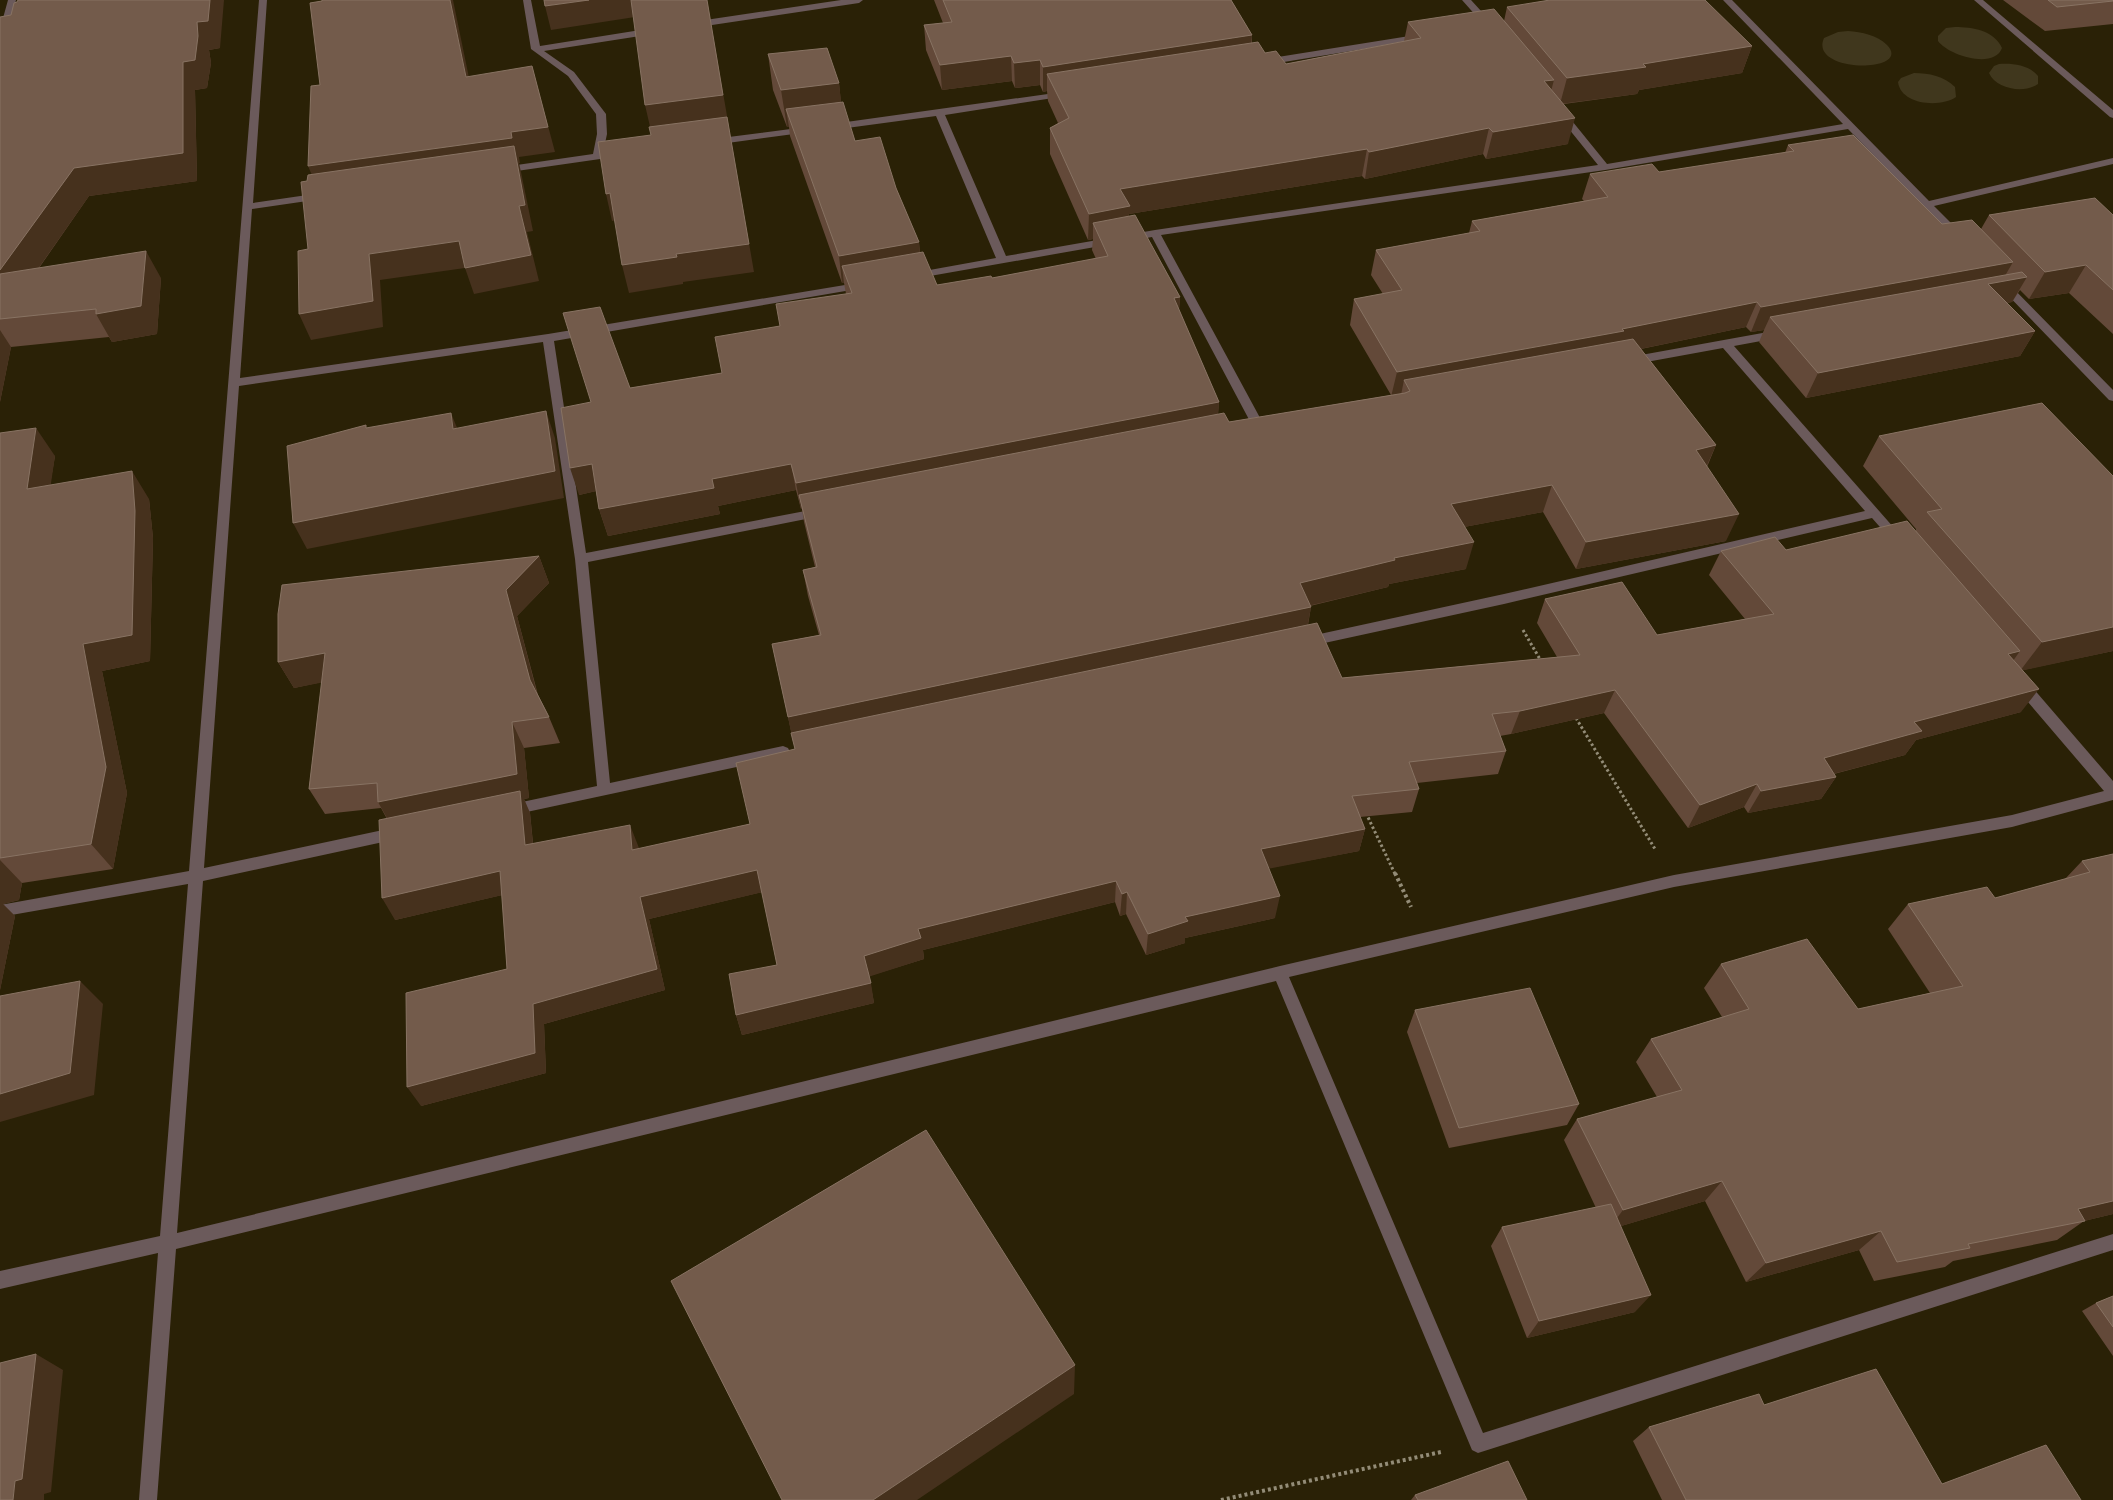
<svg xmlns="http://www.w3.org/2000/svg" width="2113" height="1500" font-family="Arial,sans-serif">
<style>
.green{fill:#40371d}
.lines{fill:none;stroke-linecap:round;stroke-linejoin:round}
.path-far1{stroke:#938c77;stroke-width:3;stroke-dasharray:2.5 2.5;stroke-linecap:butt}
.path{stroke:#938c77;stroke-width:4;stroke-dasharray:3 3;stroke-linecap:butt}
.minor{fill:#6b5a5b;fill-rule:evenodd}
.wall{fill:#634939}
.shaded-wall{fill:#46311d}
.building{fill:#735b4b;stroke:#887363}
</style>
<rect width="100%" height="100%" fill="#2a2106"/>
<path class="green" d="M1955 27C1972 27 1994 30 2002 48 1994 70 1948 55 1938 41V36L1946 28Z
M1848 31C1862 32 1877 35 1887 45 1914 73 1808 74 1824 38L1838 32Z
M1999 64C2013 63 2029 65 2038 76V84C2024 94 1996 89 1989 73L1994 66Z
M1914 73C1929 73 1944 76 1955 87L1956 97C1940 108 1901 105 1898 82L1901 78Z"/>
<g class="lines">
<path class="path-far1" d="M1523 630 1541 661
M1576 718 1655 849
M1366 813 1395 874"/>
<path class="path" d="M1395 873 1411 907
M1221 1500 1441 1452"/>
<path class="minor" d="M8 0H16L5 46 0 49V29Z
M259 0H267L253 203 321 193 326 196 321 199 252 209 240 378 548 334 863 282 868 285 863 288 554 341 586 553 821 508 827 512 821 516 588 562 610 783 783 746 788 748 790 752 788 756 508 816 503 814 501 810 503 806 597 786 575 559 543 342 239 386 204 868 397 827 402 829 404 833 402 837 397 839 203 881 177 1233 1280 966 1674 875 2012 815 2104 791 2016 688 2014 684 2016 680 2021 679 2026 680 2113 781V800L2012 827 1674 887 1289 977 1483 1433 2113 1234V1250L1478 1453 1472 1450 1276 981 176 1249 157 1500H139L158 1253 0 1289V1271L160 1236 188 884 0 917V905L189 871Z
M523 0H531L540 46 653 28 658 31 653 34 544 51 574 72 606 114 607 134 603 153 618 151 623 154 621 156 503 173 498 170 503 167 593 154 597 134 596 114 568 76 531 49Z
M841 0H863L859 3 692 28 687 25 692 22Z
M1462 0H1471L1492 23V27H1486Z
M1723 0H1732L1929 201 2113 158V164L1934 206 1963 235 1964 237 1963 239H1955L1848 129 1605 170 1161 235 1265 427 1259 431 1253 427 1152 237 913 279 909 278 908 276 913 273 996 258 936 116 832 130 827 127 832 124 1069 91V95L1066 96 945 115 1006 256 1155 230 1598 165 1556 113 1561 110 1564 111 1607 164 1843 124Z
M1974 0H1983L2113 110V118L2110 117Z
M1422 34 1425 35V39L1265 65 1260 62 1265 59Z
M806 127 811 130 809 132 713 145 708 142 713 139Z
M2003 281 2007 282 2113 390V401L2109 400 1999 286 1998 284 1999 282Z
M1779 330 1783 331 1785 334 1783 337 1734 346 1902 537 1904 540 1902 543H1894L1872 518 1504 604 1306 647 1301 645 1299 642 1301 639 1306 637 1504 594 1865 511 1723 348 1630 365 1624 361 1630 357Z"/>
</g>
<path class="wall" d="M934 0H1231L1252 35V43L1265 53 1286 64 1404 41 1408 22 1504 21 1507 7 1752 46 1742 73 1639 90 1637 94 1564 104 1568 144 1486 159 1483 154 1365 179 1362 176 1129 214V216L1180 297 1179 310 1219 402 1218 414 1229 422 1391 395 1350 325 1354 299 1383 294 1371 275 1376 250 1469 233 1472 221 1584 201 1582 199 1590 174 1659 172 1785 153 1788 145 1942 224 1981 229 1989 215H2113V334L2069 293 2029 299 2020 290 2012 302 2007 303 2035 331 2020 356 1806 398 1759 342 1764 330 1751 332 1746 327 1641 349 1716 445 1707 467 1726 541 1576 569 1543 512 1464 527 1466 569 1389 584 1388 587 1310 606 1311 607 1308 625 1342 678 1557 657 1537 623 1545 599 1657 635 1745 619 1709 575 1721 551 1786 550 1916 531V529L1863 466 1879 436 2113 651 2023 670 2021 712 1916 740 1905 755 1834 774 1836 777 1821 799 1748 813 1744 807 1688 828 1604 713 1511 734 1500 736 1506 751 1498 774 1417 783 1419 789 1412 812 1360 817 1365 829 1359 851 1269 868 1275 918 1185 938V943L1146 955 1126 914 1120 916 1115 902 923 950 924 959 869 976 874 1003 742 1035 736 1015 777 965 762 892 649 919 665 990 544 1024 546 1073 421 1106 507 969 502 895 395 920 387 819 381 808 325 814 309 789 322 682 294 688 278 662 539 556 549 583 517 616 538 695 549 717 560 743 524 748 529 798 524 799 530 813 533 843 639 848V849L750 824 795 749 772 644 819 635 808 596 803 570 815 567 804 522 802 509H801L796 490 718 506 720 514 608 536 599 509 596 491 579 495 591 402 630 388 722 373 780 326 846 294 844 283H842L790 136 789 127H787L773 90 768 54 839 83 841 103 855 141 896 188 919 242 920 253 937 285 992 278 1096 259 1092 250 1093 239 1088 240 1050 154V128L1058 123 1048 101 1047 91 1043 92 1040 85 1015 88 1012 81 942 90 926 50 924 25 943 23Z
M2003 0H2113V24L2045 31Z
M11 15 220 48 209 50 211 63 207 88 195 90 197 181 89 196 39 268 161 278 157 334 112 342 109 337 11 347 0 402V17Z
M0 433 55 456 50 485 149 499 153 538 150 661 102 671 127 793 113 869 22 883 19 900 3 904 15 916 0 990Z
M2113 854V1214L2084 1221 2057 1240 1953 1261 1945 1267 1874 1281 1859 1250 1746 1282 1705 1201 1621 1226 1635 1312 1527 1338 1491 1246 1502 1227 1596 1208 1564 1140 1577 1119 1657 1097 1636 1062 1651 1039 1722 1017 1704 988 1721 964 1858 1009 1930 993 1888 929 1908 904 1995 898 2065 879 2082 861Z
M1415 1010 1579 1104 1567 1125 1449 1148 1407 1032Z
M2113 1296V1356L2082 1311 2096 1303Z
M1764 1405 1942 1484 2081 1500H1662L1633 1441 1649 1427Z
M1415 1495 1527 1500H1411Z"/>
<path class="shaded-wall" d="M210 0H224L220 48 209 50 211 63 207 88 195 90 197 181 89 196 14 303 0 280V270L74 168 183 62 197 22Z
M450 0H453L474 102 466 77Z
M589 0H707L754 272 683 282V284L629 293 622 265 654 144 645 105 635 17 551 30 545 6Z
M1252 35 1250 59 1047 74V91L1043 92V67Z
M1752 46 1742 73 1639 90 1637 94 1560 104 1567 78 1643 64Z
M1011 56 1012 81 942 90 940 65Z
M1040 60V85L1015 88 1014 63Z
M532 66 555 152 519 157 520 163H519L521 172 533 231 527 232 539 281 474 294 465 268 380 280 383 327 311 340 299 314 369 254 459 241 531 255 319 192 308 166 511 132Z
M1554 80 1547 106 1544 81Z
M839 83 843 120 786 109 789 127H787L781 90Z
M1575 118 1568 144 1486 159 1493 132Z
M1489 128 1483 154 1365 179 1369 152Z
M1367 149 1362 176 1129 214V233L1093 223V239L1088 240 1089 214 1120 189Z
M610 193 617 220 612 221 606 194Z
M919 242 921 270 842 266 844 283H842L839 256Z
M146 251 161 278 157 334 112 342 96 314Z
M2013 262 2002 281 2027 277 2012 302 1974 309 1770 317 1764 330 1751 332 1761 307Z
M2086 265 2069 293 2029 299 2045 272Z
M1180 297 1178 324 1174 298Z
M1757 302 1746 327 1616 354 1410 391 1404 380 1401 395 1391 397 1397 372 1622 329Z
M0 330 11 347 0 402Z
M2035 331 2020 356 1806 398 1818 373Z
M1219 402 1217 429 799 495 802 509H801L796 483Z
M546 411 555 438 564 498 307 549 293 523Z
M451 413 462 440 453 429Z
M36 428 55 456 46 517 27 489Z
M1716 445 1704 472 1696 450Z
M592 464 601 490 579 495 570 468Z
M791 464 796 490 718 506 720 514 608 536 599 509 712 479Z
M132 471 149 499 153 538 150 661 102 671 127 793 113 869 91 844 83 644Z
M1552 485 1543 512 1443 531 1451 504Z
M1739 514 1726 541 1576 569 1586 542Z
M1474 542 1466 569 1389 584 1388 587 1295 609 1300 583 1394 558Z
M539 556 549 583 517 616 540 705 530 680 506 590Z
M1311 607 1306 634 793 742 788 717Z
M2113 627V651L2020 671 2042 642Z
M2020 651 2003 675 2008 654Z
M325 653 340 679 294 688 278 662Z
M2039 689 2021 712 1916 740 1905 755 1810 780 1824 758 1914 722Z
M1615 690 1604 713 1511 734 1520 711Z
M512 722 524 748 529 798 524 799 530 813 535 867 392 827 378 802Z
M1836 777 1821 799 1748 813 1761 791Z
M1757 784 1744 807 1688 828 1700 805Z
M630 825 639 848 640 872 632 850Z
M1365 829 1359 851 1257 871 1261 849Z
M0 860 22 883 19 900 3 904 15 916 0 990Z
M757 870 763 892 649 919 665 990 544 1024 546 1073 421 1106 407 1087 533 1004 640 897Z
M500 871 511 893 395 920 382 898Z
M1116 881 1115 902 923 950 924 959 868 977 864 956 918 929Z
M1127 892 1126 914 1120 916 1122 894Z
M1280 896 1275 918 1185 938V943L1146 955 1148 934 1185 917Z
M80 981 103 1004 94 1095 0 1122V1094Z
M871 983 874 1003 742 1035 736 1015Z
M1722 1181 1705 1201 1608 1230 1623 1210Z
M2113 1201V1214L2084 1221H2085L2078 1209Z
M1881 1231 1859 1250 1746 1282 1766 1263Z
M1651 1295 1635 1312 1527 1338 1539 1321Z
M36 1354 63 1370 51 1492 44 1494V1500H13L15 1481Z
M1075 1365 1074 1394 917 1500H873Z"/>
<path class="building" d="M18 0H210L208 21 197 22 198 36 195 60 183 62V153L74 168 0 270V17L11 15 14 3 17 2Z
M322 0H450L466 77 532 66 548 127 511 132 512 138 308 166 311 86 320 85 310 3 322 1Z
M544 0H589L545 6Z
M631 0H707L723 95 645 105Z
M943 0H1231L1252 35 1043 67 1040 60 1014 63 1011 56 940 65 924 25 952 22Z
M1550 0H1705L1752 46 1643 64 1646 67 1567 78 1507 7Z
M2048 0H2113V1L2057 7Z
M1494 9 1554 80 1544 81 1575 118 1493 132 1489 128 1369 152 1367 149 1120 189 1130 206 1089 214 1050 128 1069 118 1047 74 1258 42 1265 53 1276 51 1286 64 1421 38 1408 22Z
M827 48 839 83 781 90 768 54Z
M843 102 855 141 880 137 896 188 919 242 839 256 786 109Z
M727 117 749 244 676 254 677 257 622 265 610 193 606 194 598 142 651 135 649 127Z
M1853 135 1942 224 1972 220 2013 262 1761 307 1757 302 1622 329 1624 331 1397 372 1354 299 1402 290 1376 250 1480 231 1472 221 1608 197 1590 174 1652 164 1659 172 1794 151 1788 145Z
M514 146 525 205 519 206 531 255 465 268 459 241 369 254 373 301 299 314 298 251 308 249 301 182 307 181 308 175Z
M2095 198 2113 215V290L2086 265 2045 272 1989 215Z
M1135 215 1180 297 1174 298 1219 402 796 483 791 464 712 479 714 488 599 509 592 464 570 468 561 408 591 402 563 313 600 307 630 388 722 373 715 337 780 326 776 304 852 293 842 266 923 252 937 285 991 276 992 278 1108 256 1093 223Z
M146 251 141 306 96 314V309L0 319V274Z
M2022 272 2027 277 1988 284 2035 331 1818 373 1770 317Z
M1633 339 1716 445 1696 450 1739 514 1586 542 1552 485 1451 504 1474 542 1394 558 1395 560 1300 583 1311 607 788 717 772 644 821 635 803 570 817 567 799 495 1224 413 1229 422 1405 393 1410 391 1404 380Z
M2042 403 2113 476V627L2042 642 1927 512 1942 509 1879 436Z
M546 411 555 471 293 523 287 446 366 425V428L451 413 453 429Z
M36 428 27 489 132 471 135 511 132 635 83 644 106 767 91 844 0 858V433Z
M1907 521 2020 651 2008 654 2039 689 1914 722 1922 731 1824 758 1836 777 1761 791 1757 784 1700 805 1615 690 1520 711 1492 714 1506 751 1409 762 1419 789 1352 796 1365 829 1261 849 1280 896 1185 917 1188 921 1148 934 1127 892 1122 894 1116 881 918 929 921 938 864 956 871 983 736 1015 729 974 777 965 757 870 640 897 657 969 533 1004 535 1053 407 1087 406 993 507 969 500 871 382 898 379 820 520 791 525 845 630 825 632 850 750 824 736 763 795 749 791 733 1317 623 1342 678 1580 655 1545 599 1622 582 1657 635 1774 614 1721 551 1775 537 1786 550Z
M539 556 506 590 530 680 549 717 512 722 517 774 378 802 377 783 309 789 325 653 278 662V614L282 585Z
M2113 854V1201L2078 1209 2085 1221 1968 1244 1970 1248 1897 1262 1881 1231 1766 1263 1722 1181 1623 1210 1577 1119 1682 1090 1651 1039 1749 1009 1721 964 1807 939 1858 1009 1963 986 1908 904 1987 887 1995 898 2090 872 2082 861Z
M80 981 70 1073 0 1094V996Z
M1530 988 1579 1104 1459 1128 1415 1010Z
M926 1130 1075 1365 873 1500H782L671 1281Z
M1611 1204 1651 1295 1539 1321 1502 1227Z
M2113 1296V1327L2096 1303Z
M36 1354 22 1479 15 1481 13 1500H0V1363Z
M1876 1369 1942 1484 2046 1445 2081 1500H1686L1649 1427 1759 1394 1764 1405Z
M1508 1461 1527 1500H1418L1415 1495Z"/>
</svg>
